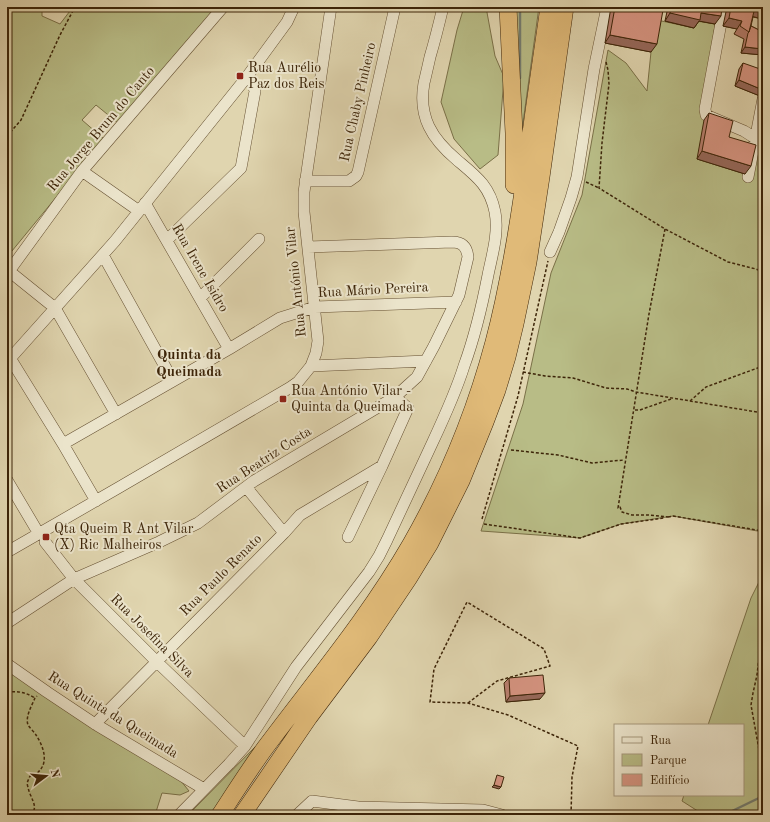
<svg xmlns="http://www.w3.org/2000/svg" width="770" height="822" font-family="'Old Standard TT',serif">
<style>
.green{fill:#b8bc86;stroke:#7a7047}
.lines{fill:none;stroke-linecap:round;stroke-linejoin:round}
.stream{stroke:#737c70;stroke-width:2.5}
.minor-casing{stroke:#655032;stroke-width:12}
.highway-casing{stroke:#3c2408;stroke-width:18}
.path{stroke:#3c2408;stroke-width:1.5;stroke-dasharray:3 2;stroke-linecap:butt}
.minor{stroke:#ebe4cb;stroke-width:11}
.highway{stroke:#e0ba78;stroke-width:17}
.wall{fill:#b87f6f;stroke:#3c2408}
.shaded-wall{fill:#96685a;stroke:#3c2408}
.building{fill:#d69481;stroke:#3c2408}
.poi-dot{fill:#8f2418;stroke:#ebe4cb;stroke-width:1.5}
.labels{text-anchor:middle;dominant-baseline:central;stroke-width:4;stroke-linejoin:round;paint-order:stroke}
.poi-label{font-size:14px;fill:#3c2408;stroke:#ebe4cb;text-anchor:start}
.street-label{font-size:14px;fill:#3c2408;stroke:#ebe4cb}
.neighbourhood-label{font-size:15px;font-weight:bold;fill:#3c2408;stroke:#ebe4cb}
</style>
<rect width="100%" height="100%" fill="#e0d5af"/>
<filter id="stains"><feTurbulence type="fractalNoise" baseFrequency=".005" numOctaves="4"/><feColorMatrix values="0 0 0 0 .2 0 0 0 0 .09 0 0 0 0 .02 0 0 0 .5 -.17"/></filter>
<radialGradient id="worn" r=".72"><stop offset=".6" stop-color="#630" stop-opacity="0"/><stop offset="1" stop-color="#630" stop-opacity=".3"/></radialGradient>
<path class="green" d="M7 7H42V16L60 24 73 7H218L118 123 96 105 82 120 104 139 7 257Z
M464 7H486L495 56 504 77 498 155 480 169 454 139 441 102 457 30Z
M512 7H539L520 144Z
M657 20 694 28 696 21 715 24 704 120 745 173 763 95V532L673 516 621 524 580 538 481 531 523 404 551 273 582 195 608 50 626 63 647 91 651 52Z
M763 574V815H704L682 801 684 795H743V725H708L751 598Z
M7 669 181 781 189 791 180 795 162 793 155 815H7Z
M256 746 228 815H188Z"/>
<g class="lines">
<path class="stream" d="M520 78V7
M687 813 712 815
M724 815 763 796"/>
<defs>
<path id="minor" d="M724 7 705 109 706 115 744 131 755 138
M82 171 139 211
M748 177 763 99
M305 181H349L356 176 358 172 395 7
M145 203 229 349
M167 240 241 168 255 91 252 81 246 78
M550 252 559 232 571 198 577 177 594 69 607 7
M103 255 173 381
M9 271 55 308 116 414
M7 274 82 171 223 7
M200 298 259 239
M10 358 63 444 96 501
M7 362 115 241 246 78 287 22 294 7
M311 366 426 361
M63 444 229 349 280 318 315 307 456 302
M7 480 39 534
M246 487 284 533
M348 537 382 466 408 408 395 397
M45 542 74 579 157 662 245 746
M7 552 118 488 291 387 298 382 311 366 316 353 318 341 317 332 304 212V192L331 7
M7 623 74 579 159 542 198 523 254 481 395 397 417 377 434 346 459 295 468 257C467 247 462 242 452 242L308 247
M7 664 47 692 95 724 204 789
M95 724 284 533 300 515 382 466
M358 807 483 810 502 815
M179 815 229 764 245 746 296 667 369 572 379 556 387 540C401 510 415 480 429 450 442 422 455 395 464 366 475 336 482 306 488 275 492 255 499 233 495 212 490 186 476 176 457 160 432 139 418 117 424 83 426 75 428 66 430 57 435 40 439 24 443 7
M297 815 312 801 358 807 360 814"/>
<path id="highway" d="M508 7 514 133V185
M220 815C235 792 249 770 265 748 315 681 369 617 411 544 447 481 475 413 494 342 509 286 518 228 526 171 533 116 541 62 549 7
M242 815 309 717 369 637 408 579 430 543 461 481 485 422 497 390 507 357 515 324 528 262 541 177 565 7"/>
</defs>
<use href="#minor" class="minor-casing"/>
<use href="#highway" class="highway-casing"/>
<path class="path" d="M606 62 608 70 609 84 602 143 599 188 665 229 728 262 756 269 763 272
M7 136 21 120 60 35 75 7
M586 182 599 188
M665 229 649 314 618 508 620 507 622 512 632 515H648L668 517
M523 372 545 376 573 378 606 388 627 389 636 392 763 413
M690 401 706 387 763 366
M635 410H640L671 399
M511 450 558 455 592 463 624 460
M668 517 673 516 763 531
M482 519 518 396 548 261
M484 524 580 538 621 524 664 518
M763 623 757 675 753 693 751 705 763 772
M7 692C18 691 25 692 35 698
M468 703 497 681 550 666 544 649 467 602 434 669 430 702 468 703 508 715 578 746 572 777 571 815
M31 815C37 808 34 804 31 796 29 792 28 788 27 783L30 776C34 776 38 773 40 770 49 760 42 744 36 735 34 732 30 728 28 725 25 717 32 705 35 698L37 696"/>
<use href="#minor" class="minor"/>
<use href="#highway" class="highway"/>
</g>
<path class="wall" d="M611 7H651V52L605 43Z
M668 7H722L715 24 699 21 694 28 665 21Z
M727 7H763V29H760L762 19 753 17 751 26 763 32V55L741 53 744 39 734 34 737 29 723 26Z
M743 63 760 96 735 86 739 69Z
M709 113 729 137 745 174 697 159 704 120Z
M509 678 540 699 506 702 504 683Z"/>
<path class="shaded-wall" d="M755 10 763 12V17L762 19 751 16Z
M670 13H701L721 16 715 24 699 21 694 28 665 21Z
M729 18 742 21 737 29 723 26Z
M763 25V29H760Z
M610 35 657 44 651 52 605 43Z
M745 47 763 49V55L741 53Z
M739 80 763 90V92L760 96 735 86Z
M702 151 751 166 745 174 697 159Z
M545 693 540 699 506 702 510 696Z
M494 785 501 787 499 789 492 787Z"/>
<path class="building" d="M615 7H651L663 10 657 44 610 35Z
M672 7H722L721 16 701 13 700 20 670 13Z
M731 7H755L749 32 740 26 742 21 729 18Z
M756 7H763V12L755 10Z
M751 26 763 32V49L745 47 748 33 749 32Z
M743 63 763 70V90L739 80Z
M709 113 733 121 729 137 756 145 751 166 702 151Z
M543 675 545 693 510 696 509 678Z
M497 775 504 777 501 787 494 785Z"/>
<g class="poi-dot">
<rect x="236" y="72" width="8" height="8" rx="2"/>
<rect x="279" y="395" width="8" height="8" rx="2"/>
<rect x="42" y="533" width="8" height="8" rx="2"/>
</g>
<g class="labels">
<g class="poi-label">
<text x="248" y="68">Rua Aurélio<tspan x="248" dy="16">Paz dos Reis</tspan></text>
<text x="291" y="391">Rua António Vilar -<tspan x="291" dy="16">Quinta da Queimada</tspan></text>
<text x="54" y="529">Qta Queim R Ant Vilar<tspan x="54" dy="16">(X) Ric Malheiros</tspan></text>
</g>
<g class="street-label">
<text transform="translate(358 102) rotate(-77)">Rua Chaby Pinheiro</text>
<text transform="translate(101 129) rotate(-50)">Rua Jorge Brum do Canto</text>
<text transform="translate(200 268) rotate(60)">Rua Irene Isidro</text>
<text transform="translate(296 282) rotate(-96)">Rua António Vilar</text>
<text transform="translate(373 290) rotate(-3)">Rua Mário Pereira</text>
<text transform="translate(264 460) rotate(-33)">Rua Beatriz Costa</text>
<text transform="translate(221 575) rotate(-45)">Rua Paulo Renato</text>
<text transform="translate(152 636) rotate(45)">Rua Josefina Silva</text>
<text transform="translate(113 715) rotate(32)">Rua Quinta da Queimada</text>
</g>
<g class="neighbourhood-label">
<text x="189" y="355">Quinta da<tspan x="189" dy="17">Queimada</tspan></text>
</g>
</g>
<rect width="770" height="822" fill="none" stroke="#e0d5af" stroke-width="24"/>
<rect x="8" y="8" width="754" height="806" fill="none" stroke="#3c2408" stroke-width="2"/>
<rect x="12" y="12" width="746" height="798" fill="none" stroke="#3c2408"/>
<rect x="614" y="724" width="130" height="72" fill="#ebe4cb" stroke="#a5977d"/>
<rect x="622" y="737" width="20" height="6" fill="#ebe4cb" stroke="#a5977d"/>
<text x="650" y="744" font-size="12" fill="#3c2408">Rua</text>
<rect x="622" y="754" width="20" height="12" fill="#b8bc86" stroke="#a5977d"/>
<text x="650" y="764" font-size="12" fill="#3c2408">Parque</text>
<rect x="622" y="774" width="20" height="12" fill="#d69481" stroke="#a5977d"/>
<text x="650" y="784" font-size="12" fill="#3c2408">Edifício</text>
<g transform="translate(46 776) rotate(74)" stroke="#ebe4cb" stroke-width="3" paint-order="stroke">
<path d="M0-3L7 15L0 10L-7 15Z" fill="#3c2408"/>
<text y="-6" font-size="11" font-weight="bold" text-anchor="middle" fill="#3c2408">N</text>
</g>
<rect width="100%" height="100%" filter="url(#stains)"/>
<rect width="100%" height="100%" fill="url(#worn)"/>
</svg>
